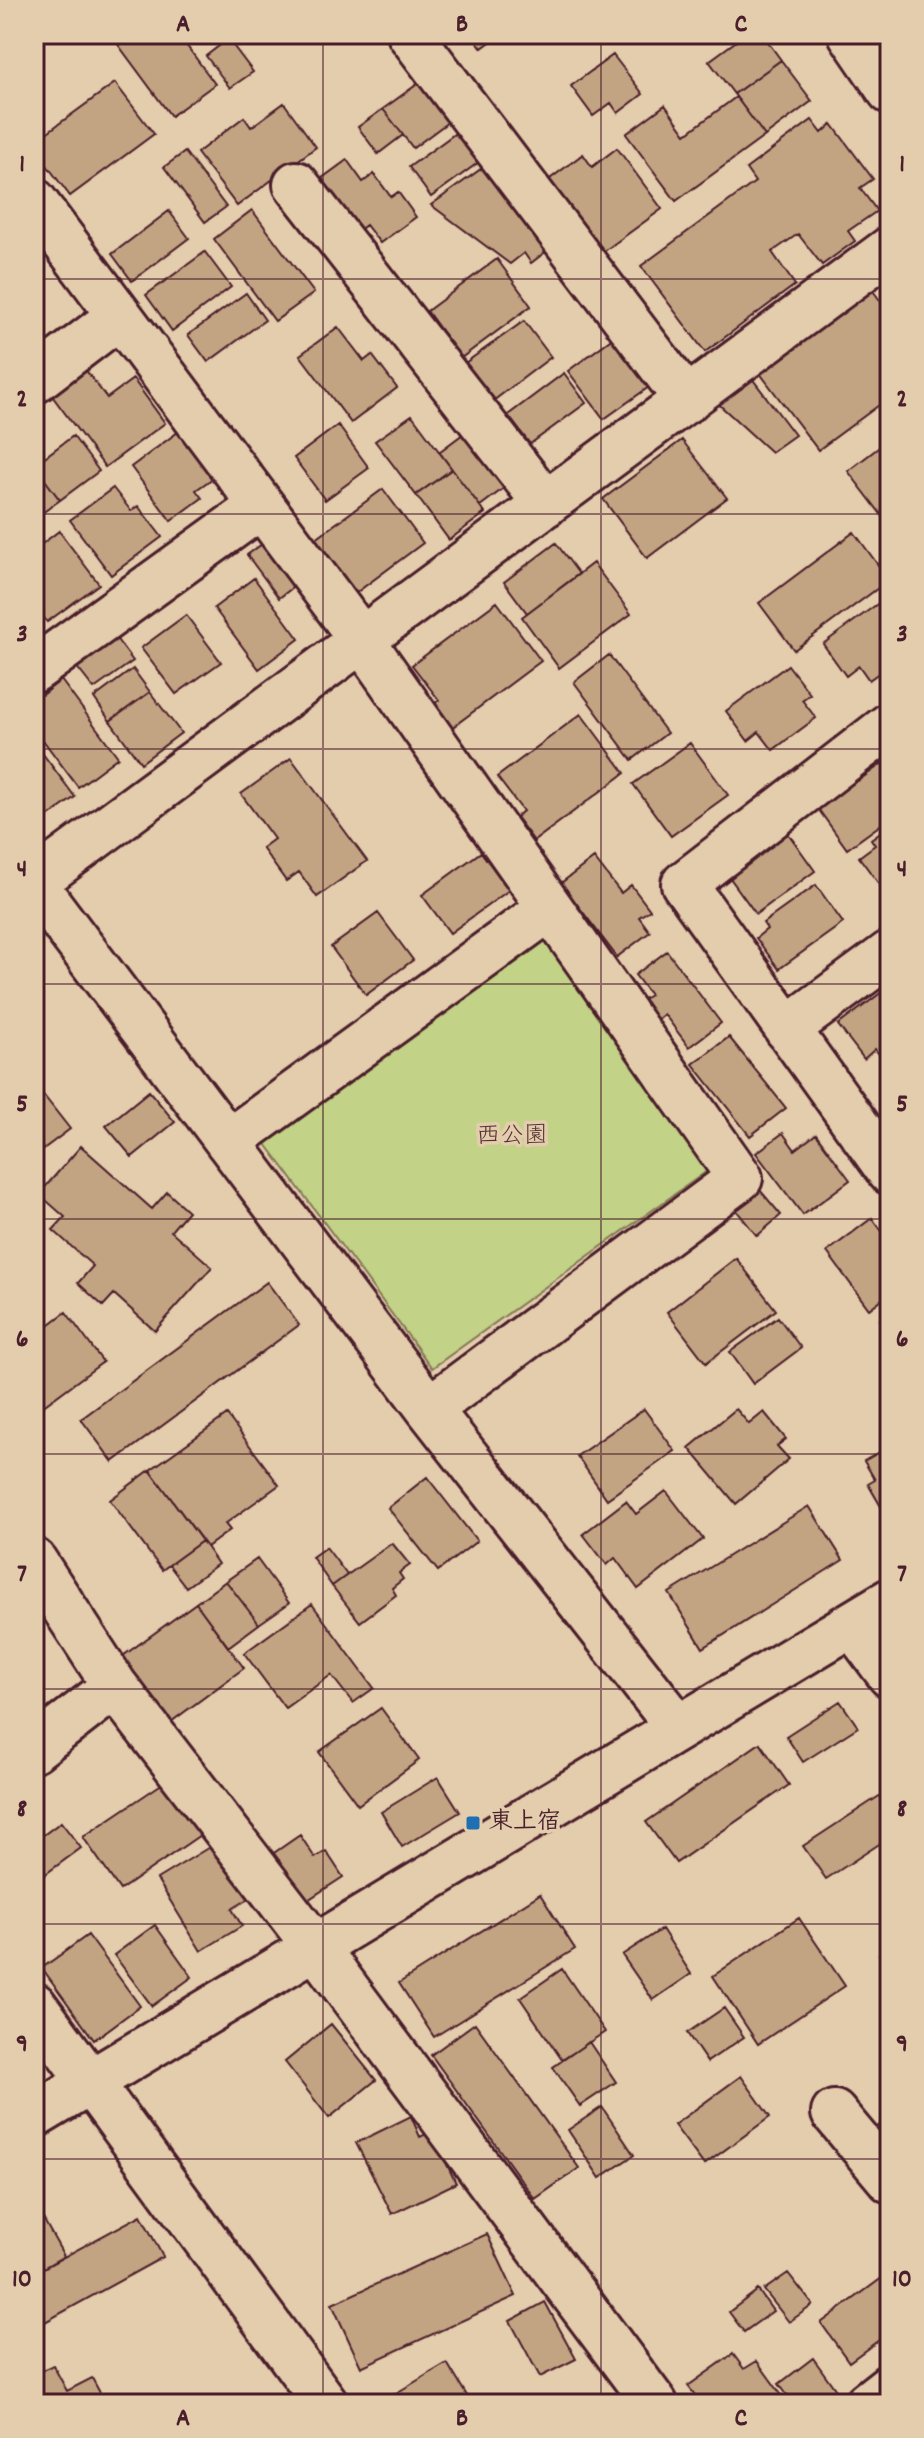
<svg xmlns="http://www.w3.org/2000/svg" width="924" height="2438" font-family="Dekko,'Klee One',sans-serif">
<style>
.green{fill:#c2d286;stroke:#867858;stroke-width:2}
.building{fill:#c3a482;stroke:#4a1f2b;stroke-width:2}
.lines{fill:none;stroke-linecap:round;stroke-linejoin:round}
.minor-casing{stroke:#4a1f2b;stroke-width:50}
.major-casing{stroke:#4a1f2b;stroke-width:50}
.minor{stroke:#e4cdad;stroke-width:44}
.major{stroke:#e4cdad;stroke-width:44}
.grid{fill:none;stroke:#4a1f2b;stroke-width:2;stroke-opacity:0.55}
.poi-dot{fill:#1f6fb2;stroke:#e4cdad;stroke-width:3}
.labels{text-anchor:middle;dominant-baseline:central;stroke-width:7;stroke-linejoin:round;paint-order:stroke}
.park-label{font-size:24px;fill:#563134;stroke:#e4cdad}
.poi-label{font-size:24px;font-weight:bold;fill:#4a1f2b;stroke:#e4cdad;text-anchor:start}
.neatline{fill:none;stroke:#4a1f2b;stroke-width:3}
.grid-label{font-size:26px;text-anchor:middle;font-weight:bold;fill:#4a1f2b}
</style>
<rect width="100%" height="100%" fill="#e4cdad"/>
<filter id="ink" filterUnits="userSpaceOnUse"><feTurbulence type="fractalNoise" baseFrequency=".0125" numOctaves="2"/><feDisplacementMap in="SourceGraphic" scale="16" xChannelSelector="R" yChannelSelector="G"/><feConvolveMatrix kernelMatrix="1 2 1 2 8 2 1 2 1" color-interpolation-filters="sRGB"/></filter>
<g filter="url(#ink)">
<path class="green" d="M547 937 714 1166 432 1368 266 1144Z"/>
<path class="building" d="M122 34H178L215 84 171 116 114 39Z
M472 34H501L482 48Z
M746 34H762L781 60 734 94 709 61Z
M228 39 253 72 230 88 206 56Z
M613 55 643 94 618 113 611 103 593 116 571 86Z
M781 60 812 101 765 136 734 94Z
M115 83 154 134 70 196 34 148V142Z
M419 83 448 122 413 148 383 109Z
M736 97 765 136 676 201 626 134 665 105 686 134Z
M284 103 316 147 237 206 197 153 244 117 251 127Z
M383 109 403 135 378 154 358 127Z
M812 120 822 133 832 124 873 179 860 188 877 211 848 231 855 241 822 265 798 234 772 252 795 285 705 352 641 266 755 182 746 169Z
M457 132 479 162 431 197 409 167Z
M617 148 662 209 596 257 542 185 583 154 592 167Z
M185 152 226 207 205 222 164 167Z
M347 160 363 182 374 174 391 197 398 192 416 217 380 243 366 225 352 236 314 184Z
M485 166 548 250 531 263 524 253 510 264 431 205Z
M252 210 314 293 275 321 214 239Z
M169 211 189 238 132 281 112 254Z
M205 252 231 287 172 331 146 295Z
M497 259 531 306 461 358 427 311Z
M871 288 890 314V397L818 450 759 372Z
M246 293 265 320 208 362 188 335Z
M524 321 551 357 493 401 465 363Z
M338 327 364 361 372 355 397 388 351 423 300 355Z
M617 335 653 384 604 419 568 371Z
M78 360 107 398 133 379 165 423 105 467 44 385Z
M564 373 586 403 530 444 508 415Z
M748 373 795 435 771 452 713 399Z
M412 415 452 469 416 495 375 441Z
M338 425 369 468 325 500 294 458Z
M467 431 508 485 480 506 439 452Z
M178 432 213 478 196 490 202 498 171 521 131 467Z
M73 436 99 471 60 500 34 465Z
M890 439V526L848 471Z
M682 440 727 498 647 558 603 499Z
M34 465 60 500 34 519Z
M452 469 485 513 449 540 416 495Z
M113 488 131 511 138 506 162 537 111 575 70 520Z
M383 489 423 543 349 598 308 544Z
M59 531 99 584 47 622 34 603V550Z
M854 532 889 580 794 650 759 603Z
M273 536 305 578 279 598 247 555Z
M556 543 579 574 527 613 504 582Z
M593 563 631 614 559 668 522 617Z
M254 578 299 639 259 669 214 608Z
M884 599 890 606V665L869 680 859 666 846 676 823 644Z
M497 602 541 661 450 729 432 705 439 700 412 665Z
M186 615 221 662 176 694 141 648Z
M115 637 133 661 94 689 76 666Z
M609 655 667 733 632 760 574 682Z
M788 665 810 694 802 700 816 718 773 750 759 732 748 741 726 711Z
M133 669 150 692 110 721 94 698Z
M61 680 118 757 78 787 34 728V701Z
M150 692 181 733 141 763 110 721Z
M581 714 625 773 534 841 516 817 523 811 497 777Z
M34 742 75 797 34 827Z
M690 743 728 795 671 836 633 784Z
M291 758 367 861 317 897 299 872 286 881 262 848 274 839 241 794Z
M890 758V818L847 849 811 799 850 771 858 781Z
M890 825V899L859 857 875 845 871 839Z
M785 829 815 871 756 914 725 871Z
M481 852 509 890 450 933 422 895Z
M594 858 621 893 631 885 650 910 639 917 650 932 617 957 561 883Z
M816 885 843 923 779 969 756 938 767 929 763 923Z
M378 913 413 960 366 995 331 947Z
M667 951 721 1023 689 1047 664 1014 657 1020 642 1000 650 995 635 975Z
M890 986V1063L887 1065 875 1049 864 1059 838 1025Z
M729 1037 786 1108 750 1136 693 1064Z
M34 1083 70 1129 34 1156Z
M149 1091 175 1122 132 1157 106 1126Z
M783 1133 795 1150 816 1134 850 1180 803 1215 756 1153Z
M81 1146 152 1209 167 1192 188 1211 171 1231 212 1267 155 1331 114 1294 103 1306 78 1283 93 1266 53 1230 65 1217 39 1194Z
M749 1177 781 1215 757 1236 725 1196Z
M872 1218 890 1242V1293L869 1309 827 1252Z
M736 1258 776 1310 706 1363 667 1312Z
M267 1282 299 1325 113 1462 81 1419Z
M66 1312 103 1362 34 1413V1336Z
M890 1313V1333L880 1320Z
M778 1317 801 1348 753 1384 730 1352Z
M644 1409 675 1451 607 1499 577 1456Z
M736 1409 749 1424 764 1412 786 1439 777 1446 789 1459 736 1504 689 1448Z
M227 1415 279 1485 225 1524 230 1530 207 1547 150 1470Z
M890 1446V1522L868 1484 875 1480 864 1461Z
M150 1470 202 1541 162 1570 110 1500Z
M427 1477 477 1541 438 1571 388 1508Z
M666 1491 703 1539 638 1589 615 1558 607 1565 583 1534 626 1501 636 1514Z
M809 1506 843 1560 703 1648 669 1593Z
M202 1541 218 1564 186 1587 169 1565Z
M392 1543 410 1565 399 1573 403 1579 392 1588 396 1595 360 1622 332 1586Z
M326 1547 347 1575 332 1586 312 1557Z
M257 1559 289 1603 259 1624 226 1581Z
M226 1581 259 1624 228 1647 196 1603Z
M196 1603 244 1668 164 1727 116 1661Z
M312 1604 374 1688 353 1703 331 1675 285 1708 244 1653Z
M840 1701 858 1727 803 1762 786 1736Z
M381 1708 419 1760 358 1805 319 1752Z
M760 1743 789 1785 676 1863 646 1822Z
M438 1777 460 1812 402 1847 381 1812Z
M166 1781 203 1833 120 1890 83 1837Z
M890 1789V1837L826 1879 803 1846Z
M61 1822 81 1848 36 1881 34 1842Z
M300 1835 315 1858 326 1851 343 1877 303 1903 271 1855Z
M216 1843 250 1898 232 1909 242 1926 201 1951 157 1879Z
M540 1894 575 1949 434 2037 399 1983Z
M799 1918 845 1986 758 2044 713 1976Z
M155 1925 192 1977 152 2006 114 1955Z
M662 1929 691 1974 653 2000 622 1955Z
M88 1935 140 2006 94 2040 42 1968Z
M890 1946V1968L879 1954Z
M562 1969 605 2032 562 2060 520 1998Z
M724 2008 744 2037 707 2062 687 2033Z
M475 2023 579 2168 535 2199 431 2055Z
M331 2024 376 2080 329 2118 285 2062Z
M589 2042 616 2082 580 2106 553 2067Z
M34 2046 44 2059 34 2067Z
M741 2076 770 2117 704 2165 674 2125Z
M602 2107 634 2155 600 2178 568 2130Z
M411 2116 420 2137 431 2132 456 2183 392 2214 356 2143Z
M890 2117V2148L876 2128Z
M36 2206 64 2256 34 2273V2207Z
M141 2215 163 2257 34 2328V2273Z
M487 2234 516 2296 361 2367 332 2304Z
M890 2272V2332L849 2362 821 2323Z
M788 2273 813 2305 789 2322 764 2290Z
M758 2290 773 2311 744 2332 729 2312Z
M545 2302 576 2359 540 2377 510 2321Z
M733 2354 744 2369 757 2361 788 2404H702L688 2386Z
M813 2358 838 2393 823 2404H794L779 2384Z
M447 2363 472 2404H384L383 2401Z
M53 2365 67 2391 92 2378 106 2404H34V2374Z"/>
<g class="lines">
<defs>
<path id="minor" d="M410 34 687 400
M296 184 546 504
M34 201 362 640 740 1178 429 1409
M34 381 118 317
M34 670 261 506
M890 725 684 884 890 1172
M34 882 890 249
M34 884 429 1409 678 1727
M787 1029 890 953
M228 1142 550 908
M34 1561 115 1686 314 1945 655 2404
M852 1624 890 1675
M34 1749 115 1686
M34 2005 326 2404
M834 2113 890 2180
M34 2116 890 1601
M867 2404 890 2386"/>
<path id="major" d="M851 34 890 91"/>
</defs>
<use href="#minor" class="minor-casing"/>
<use href="#major" class="major-casing"/>
<use href="#minor" class="minor"/>
<use href="#major" class="major"/>
</g>
</g>
<path class="grid" d="M323 34V2404M601 34V2404M34 279H890M34 514H890M34 749H890M34 984H890M34 1219H890M34 1454H890M34 1689H890M34 1924H890M34 2159H890"/>
<rect class="poi-dot" x="465" y="1815" width="16" height="16" rx="4"/>
<g class="labels">
<g class="park-label">
<text x="512" y="1137">西公園</text>
</g>
<g class="poi-label">
<text x="489" y="1823">東上宿</text>
</g>
</g>
<rect width="924" height="2438" fill="none" stroke="#e4cdad" stroke-width="88"/>
<rect x="44" y="44" width="836" height="2350" class="neatline"/>
<g class="grid-label">
<text x="183" y="31">A</text>
<text x="462" y="31">B</text>
<text x="741" y="31">C</text>
<text x="22" y="171">1</text>
<text x="902" y="171">1</text>
<text x="22" y="406">2</text>
<text x="902" y="406">2</text>
<text x="22" y="641">3</text>
<text x="902" y="641">3</text>
<text x="22" y="876">4</text>
<text x="902" y="876">4</text>
<text x="22" y="1111">5</text>
<text x="902" y="1111">5</text>
<text x="22" y="1346">6</text>
<text x="902" y="1346">6</text>
<text x="22" y="1581">7</text>
<text x="902" y="1581">7</text>
<text x="22" y="1816">8</text>
<text x="902" y="1816">8</text>
<text x="22" y="2051">9</text>
<text x="902" y="2051">9</text>
<text x="22" y="2286">10</text>
<text x="902" y="2286">10</text>
<text x="183" y="2425">A</text>
<text x="462" y="2425">B</text>
<text x="741" y="2425">C</text>
</g>
</svg>
